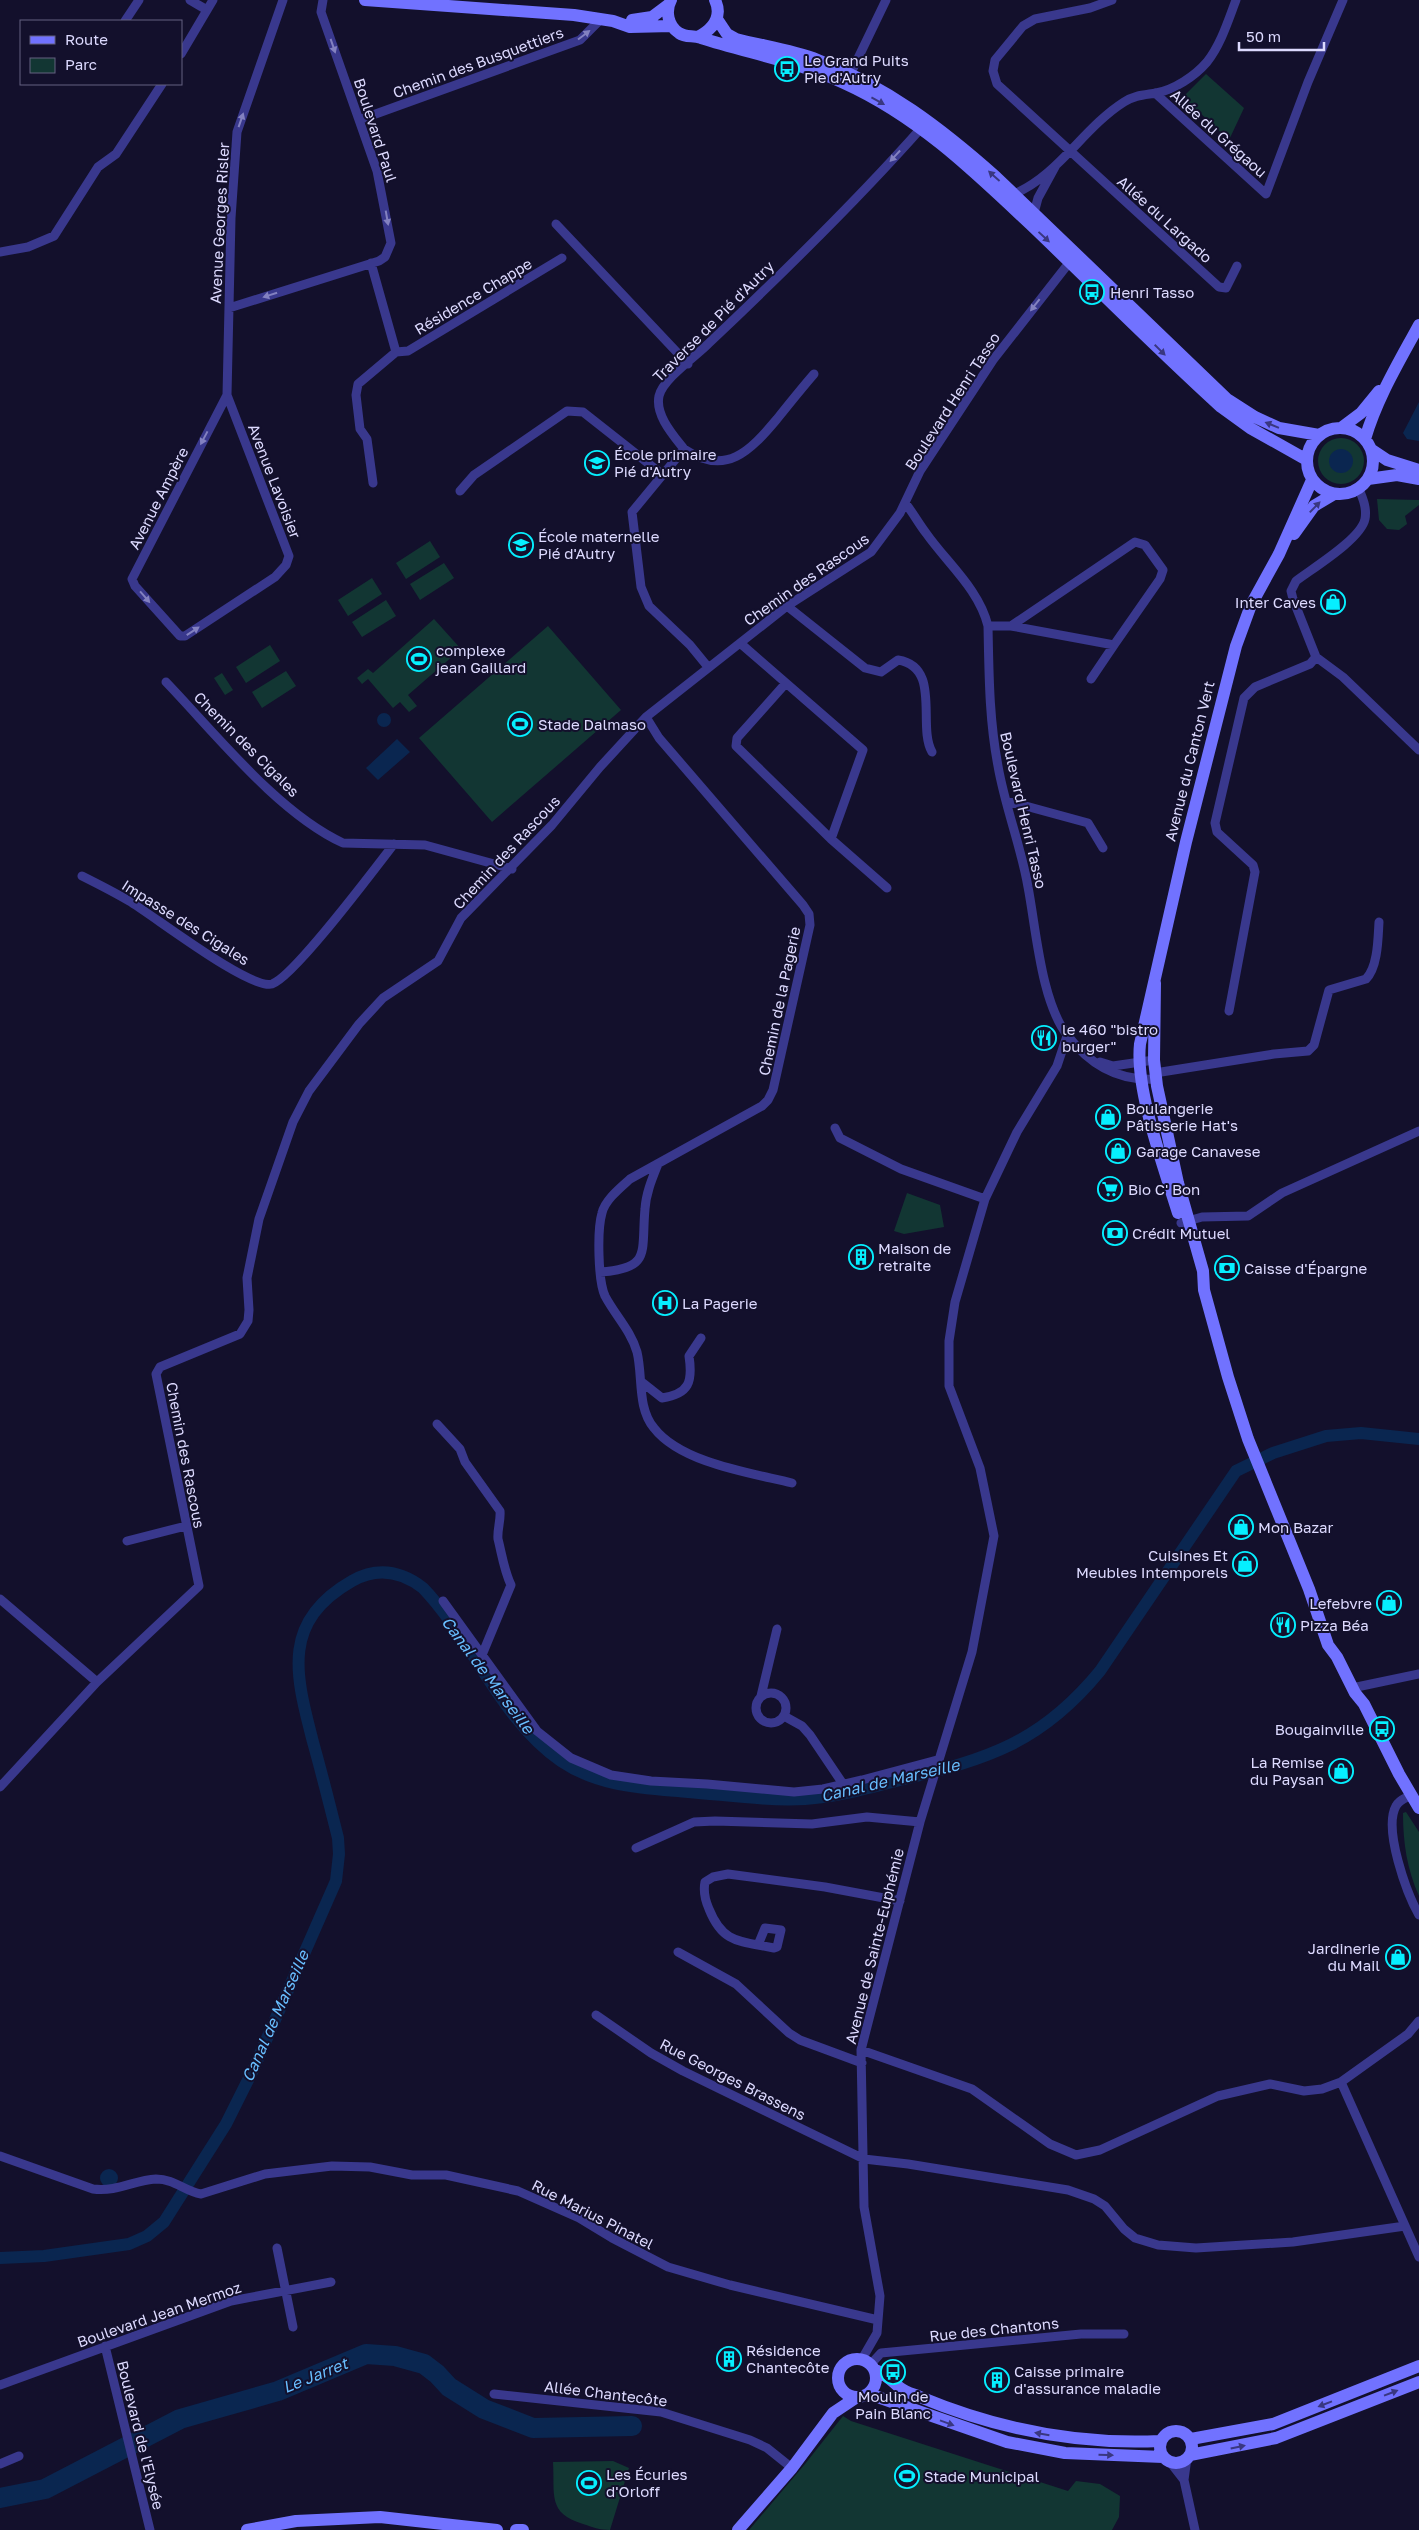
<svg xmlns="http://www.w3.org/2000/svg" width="1419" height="2530" font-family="'Golos Text',sans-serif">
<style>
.green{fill:#123633}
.water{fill:#0a2650}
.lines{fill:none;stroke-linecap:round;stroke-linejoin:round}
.canal{stroke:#0a2650;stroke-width:12}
.river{stroke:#0a2650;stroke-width:20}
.street{stroke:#39388d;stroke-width:9}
.secondary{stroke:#7172ff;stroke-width:12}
.oneway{fill:#8381c0}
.oneway2{fill:#393780}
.labels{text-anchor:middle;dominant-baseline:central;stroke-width:4;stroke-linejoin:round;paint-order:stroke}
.poi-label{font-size:15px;fill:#dddaff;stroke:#13102c;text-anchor:start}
.street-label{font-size:15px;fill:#dddaff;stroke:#13102c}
.water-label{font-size:16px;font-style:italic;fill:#68beff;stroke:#13102c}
</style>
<rect width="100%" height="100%" fill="#13102c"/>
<path class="green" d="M1206 74 1244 108 1229 140 1183 97Z
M1318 461a23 23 0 1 1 46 0a23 23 0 1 1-46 0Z
M1377 499 1419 500V505L1405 516 1407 524 1399 530 1387 529 1379 520Z
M430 541 440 557 406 579 396 563Z
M444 563 454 578 420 600 410 584Z
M372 578 382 594 348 616 338 600Z
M386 600 396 616 362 637 352 622Z
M434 619 461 649 408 695 417 706 409 712 400 702 393 708 368 679 362 684 357 678 368 669 373 673Z
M548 626 621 710 492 822 419 738Z
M270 645 280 661 246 683 236 667Z
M286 671 296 686 262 708 252 692Z
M222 673 233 690 225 695 214 678Z
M907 1193 940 1205 944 1227 904 1234 894 1231Z
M1406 1812 1419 1832V1896C1407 1869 1403 1843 1403 1813Z
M843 2416 851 2421 1068 2491 1076 2481 1100 2484 1120 2496 1119 2517 1112 2530H749L805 2464Z
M613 2461 629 2468 610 2530C600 2530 592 2527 583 2524 547 2513 555 2495 553 2462Z"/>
<path class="water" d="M1419 402V441L1407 439 1403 433Z
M1329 461a12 12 0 1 1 24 0a12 12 0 1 1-24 0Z
M377 720a7 7 0 1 1 14 0a7 7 0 1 1-14 0Z
M397 739 410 752 378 780 366 768Z
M100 2178a9 9 0 1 1 18 0a9 9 0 1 1-18 0Z"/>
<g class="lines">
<path class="canal" d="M0 2258 44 2256 129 2244 147 2236 164 2222 226 2124 253 2070 336 1881 339 1854 338 1838C330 1806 322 1774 313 1742 296 1676 280 1622 352 1581 377 1567 401 1571 423 1588 472 1639 500 1719 561 1761 599 1787 644 1788 688 1792 727 1795 766 1801 805 1799 837 1797 869 1788 900 1780 988 1759 1041 1743 1100 1671L1236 1471 1273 1453 1326 1436 1361 1433 1419 1439"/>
<path class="river" d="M0 2498 45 2489 180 2419 278 2391 366 2354 395 2356 424 2364 437 2374 449 2387 484 2409 533 2428 632 2426"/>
<path class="street" d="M190 0 207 10
M1112 0 1090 8 1035 19 1023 26 995 60 993 71 997 84 1219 287 1226 288 1237 266
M125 21 139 0
M181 54 213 0
M848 79 886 0
M1155 93 1266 194 1308 82 1343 0
M359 120 580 40 600 20
M1015 200 1014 194C1059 175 1083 128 1124 102 1135 95 1144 95 1156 93 1174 90 1195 76 1207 62 1221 44 1228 21 1236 0
M1031 213H1034L1038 198 1056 165
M556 224 688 364
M0 252 28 247 54 236 98 167 116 154 162 84
M371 263 396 352 358 384 356 395 360 429 367 439 373 483
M229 308 379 261 385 257 391 243 377 171 321 12 323 0
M396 352 408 351 562 258
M227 395 132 579 135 586 180 636H185L275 577 286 565 289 556 227 395 231 218 237 132 283 0
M684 449C726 477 750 451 777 419 789 404 801 389 814 374
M1359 489C1363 499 1367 508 1365 519 1361 539 1313 568 1296 581L1291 591 1293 599 1316 657 1343 677 1419 750
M460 491 474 475 567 411 583 412 663 475
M906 504C913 513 919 524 926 533 947 563 979 589 988 626 989 673 989 719 998 766 1005 807 1021 846 1028 887 1036 928 1041 1003 1068 1036 1090 1065 1119 1081 1155 1079
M787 606 865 668 881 672 898 660C942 667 917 726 932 752
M988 626H1011L1114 645 1160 579 1163 570 1145 545 1135 542 1011 626
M740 643 863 750 831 839
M708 667 690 645 649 606 641 587 632 512 684 449C673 435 655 415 659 396 663 379 695 357 708 344 782 274 856 202 923 126
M1091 679 1114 645
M166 682C216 734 278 813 343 843L425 845 512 869
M786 683 737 738 736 746 831 839 887 888
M646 717 659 738 803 905 809 914 810 925 773 1090 768 1100 762 1106 630 1179C620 1188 605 1200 602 1213 597 1230 598 1281 605 1296 615 1315 631 1331 637 1352 643 1376 637 1408 654 1428 681 1463 751 1473 792 1483
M1007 801 1088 823 1103 848
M82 876C98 884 114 892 129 901 153 915 249 990 272 984 294 977 376 867 394 844
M1229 1011 1255 872 1253 865 1217 832 1215 823 1244 698 1255 687 1310 664 1316 657
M1100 1062 1113 1066 1154 1060
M1155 1073 1274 1054 1308 1051 1314 1045 1329 990 1366 979C1378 967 1378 938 1379 922
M835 1128 840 1138 901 1169 985 1199
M1181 1223 1202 1217 1248 1216 1282 1193 1419 1131
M600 1272C652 1269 641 1252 645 1209 646 1193 652 1179 658 1164
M643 1383 662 1398C689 1394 693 1382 689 1356L701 1338
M437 1424 460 1449 465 1462 500 1511C501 1520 497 1530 498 1539 502 1555 504 1570 511 1585L482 1655
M127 1541 186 1526
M0 1599 97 1682
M443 1601 537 1731 571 1758 611 1775 651 1781 707 1784 794 1792 823 1789 862 1780 937 1760
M1352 1688 1419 1674
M756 1708a15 15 0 1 1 30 0a15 15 0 1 1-30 0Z
M761 1696 777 1629
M784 1716 802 1726 810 1735 843 1784
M0 1787 97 1682 199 1586 156 1374 160 1367 240 1334 248 1321 249 1310 247 1278 259 1219 293 1122 309 1091 359 1024 383 998 438 961 461 918 552 825 600 767 646 717 787 606 871 552 900 513 920 471 993 360 1072 259
M1411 1795C1406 1798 1399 1800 1396 1806 1383 1829 1407 1894 1419 1915
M636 1848 694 1822 715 1821 812 1824 867 1817 920 1822
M758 1945 765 1928 781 1930 777 1947 774 1948C740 1941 723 1944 709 1909 705 1900 703 1892 705 1882L713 1877 728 1874 825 1887 900 1901
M678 1952 736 1984 789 2033 800 2040 862 2063
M596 2015 651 2053 683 2071 864 2159 908 2164 1068 2190 1094 2199 1105 2206 1124 2229 1135 2238 1158 2245 1196 2248 1293 2242 1405 2226
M861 2050 972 2089 1050 2144 1076 2155 1100 2150 1218 2096 1270 2084 1304 2091 1322 2089 1341 2082 1408 2034 1419 2021
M1341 2082 1419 2257
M0 2156 93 2189C118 2192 134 2180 156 2179 175 2179 184 2191 201 2194L265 2174 332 2166 370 2167 412 2175H446L518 2191 579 2218 612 2238 668 2267 730 2285 878 2320
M277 2248 293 2327
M105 2346 150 2530
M862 2359 877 2333 880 2296 864 2207 861 2050 920 1822 972 1652 994 1536 980 1468 949 1386V1341L955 1302 985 1199 1017 1132 1057 1066 1067 1036
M871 2364 881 2353 1081 2334H1124
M0 2385 231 2301 331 2282
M494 2394 661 2412 750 2440 767 2448 792 2468
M1187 2458 1184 2480 1195 2530
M1170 2462 1184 2480
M0 2464 19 2456"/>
<path class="secondary" d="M365 0 574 15 613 21 630 27 672 26
M671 0C665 11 668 26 679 33 686 38 693 35 701 38 748 53 799 62 844 83 917 116 973 170 1030 224 1094 285 1156 348 1221 407L1250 428 1307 460
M717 19 727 34 736 39C763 46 792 50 818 60 886 86 942 129 996 177L1227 399 1255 417 1279 428 1319 435
M632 20 652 17 668 5
M698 37C713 29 723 17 715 0
M1307 461a33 33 0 1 1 66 0a33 33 0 1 1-66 0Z
M1341 428 1361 413 1379 391
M1365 439C1377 398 1399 362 1419 325
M1372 450 1387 460 1419 470
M1368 479 1397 475 1419 479
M1294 534 1314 506 1334 494
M1155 983 1154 1060 1157 1086 1178 1183 1203 1271 1204 1290 1228 1377 1248 1439 1309 1589 1328 1645 1337 1657 1355 1693 1364 1704 1399 1774 1419 1808
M1178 1213C1164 1167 1135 1090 1140 1044L1186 842 1236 646 1251 605 1279 554 1312 480
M838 2378a19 19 0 1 1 38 0a19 19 0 1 1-38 0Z
M875 2370C886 2374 891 2380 899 2387 905 2392 913 2394 920 2397 997 2429 1077 2445 1160 2441
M869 2394 1007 2442 1065 2453 1163 2457
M1160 2447a16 16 0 1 1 32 0a16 16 0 1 1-32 0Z
M1191 2439 1273 2424 1419 2366
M1190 2455 1276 2438 1419 2382
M247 2530 296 2521 380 2517 497 2530
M516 2530H523
M738 2530 792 2468 833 2413 857 2397"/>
</g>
<defs><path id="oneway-solid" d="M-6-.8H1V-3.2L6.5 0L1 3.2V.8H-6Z" transform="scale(1.25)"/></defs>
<g class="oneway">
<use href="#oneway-solid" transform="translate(584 35) rotate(-37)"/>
<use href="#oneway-solid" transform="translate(333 46) rotate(71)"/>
<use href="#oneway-solid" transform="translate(241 120) rotate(-71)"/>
<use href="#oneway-solid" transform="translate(895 156) rotate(133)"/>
<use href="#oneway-solid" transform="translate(387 218) rotate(80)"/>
<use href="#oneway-solid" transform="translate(270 295) rotate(162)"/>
<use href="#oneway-solid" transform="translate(1035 305) rotate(128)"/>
<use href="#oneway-solid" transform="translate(204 438) rotate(118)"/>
<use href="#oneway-solid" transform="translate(145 597) rotate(49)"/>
<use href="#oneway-solid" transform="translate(193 631) rotate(-33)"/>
</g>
<g class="oneway2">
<use href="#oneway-solid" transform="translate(878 101) rotate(29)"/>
<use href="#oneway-solid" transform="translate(994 176) rotate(-138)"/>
<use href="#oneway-solid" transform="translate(1044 237) rotate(43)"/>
<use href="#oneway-solid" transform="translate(1160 350) rotate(45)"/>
<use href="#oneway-solid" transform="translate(1272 425) rotate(-158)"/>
<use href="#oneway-solid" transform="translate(1315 507) rotate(-46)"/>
<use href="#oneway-solid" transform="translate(1391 2393) rotate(-21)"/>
<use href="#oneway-solid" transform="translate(1325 2404) rotate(159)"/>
<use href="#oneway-solid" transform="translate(947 2423) rotate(20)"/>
<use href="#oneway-solid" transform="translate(1042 2434) rotate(-170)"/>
<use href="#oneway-solid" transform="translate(1238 2447) rotate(-12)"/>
<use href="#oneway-solid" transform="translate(1106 2455) rotate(2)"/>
</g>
<defs>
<symbol id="bus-ring" viewBox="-11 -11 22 22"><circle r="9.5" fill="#13102c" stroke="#06efff" stroke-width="1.5"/><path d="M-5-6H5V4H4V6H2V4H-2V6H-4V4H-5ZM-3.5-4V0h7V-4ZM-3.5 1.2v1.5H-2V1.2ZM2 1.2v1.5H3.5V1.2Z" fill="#06efff"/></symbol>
<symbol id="school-ring" viewBox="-11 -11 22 22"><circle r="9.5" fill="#13102c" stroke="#06efff" stroke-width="1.5"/><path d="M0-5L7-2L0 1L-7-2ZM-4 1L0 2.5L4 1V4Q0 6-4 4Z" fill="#06efff"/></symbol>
<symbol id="shop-ring" viewBox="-11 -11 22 22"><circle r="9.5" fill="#13102c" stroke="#06efff" stroke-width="1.5"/><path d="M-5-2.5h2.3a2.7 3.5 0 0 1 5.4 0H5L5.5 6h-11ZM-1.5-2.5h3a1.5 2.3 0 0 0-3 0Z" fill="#06efff"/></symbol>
<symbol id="stadium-ring" viewBox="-11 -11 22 22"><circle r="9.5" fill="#13102c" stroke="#06efff" stroke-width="1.5"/><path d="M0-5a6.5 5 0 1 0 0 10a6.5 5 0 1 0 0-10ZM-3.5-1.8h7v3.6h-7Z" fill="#06efff"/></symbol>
<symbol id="restaurant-ring" viewBox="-11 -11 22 22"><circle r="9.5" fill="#13102c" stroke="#06efff" stroke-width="1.5"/><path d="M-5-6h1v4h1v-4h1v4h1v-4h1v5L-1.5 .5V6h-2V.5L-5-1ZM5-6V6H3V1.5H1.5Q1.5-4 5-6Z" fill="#06efff"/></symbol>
<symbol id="supermarket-ring" viewBox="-11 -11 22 22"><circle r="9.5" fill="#13102c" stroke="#06efff" stroke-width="1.5"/><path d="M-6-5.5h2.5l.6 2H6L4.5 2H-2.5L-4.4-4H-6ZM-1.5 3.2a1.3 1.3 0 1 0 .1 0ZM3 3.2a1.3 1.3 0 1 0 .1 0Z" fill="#06efff"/></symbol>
<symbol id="bank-ring" viewBox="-11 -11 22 22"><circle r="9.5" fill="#13102c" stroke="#06efff" stroke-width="1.5"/><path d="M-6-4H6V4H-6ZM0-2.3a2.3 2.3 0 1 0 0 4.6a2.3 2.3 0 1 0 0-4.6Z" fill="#06efff"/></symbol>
<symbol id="building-ring" viewBox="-11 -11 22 22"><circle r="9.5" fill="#13102c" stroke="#06efff" stroke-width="1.5"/><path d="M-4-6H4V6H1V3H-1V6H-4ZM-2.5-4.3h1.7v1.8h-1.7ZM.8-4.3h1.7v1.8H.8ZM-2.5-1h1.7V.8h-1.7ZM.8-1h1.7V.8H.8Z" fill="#06efff"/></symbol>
<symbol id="hospital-ring" viewBox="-11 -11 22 22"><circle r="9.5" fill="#13102c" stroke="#06efff" stroke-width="1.5"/><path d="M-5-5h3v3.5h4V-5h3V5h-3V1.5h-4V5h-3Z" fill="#06efff"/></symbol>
</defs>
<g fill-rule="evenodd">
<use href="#bus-ring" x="773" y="55" width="28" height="28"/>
<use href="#bus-ring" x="1078" y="278" width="28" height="28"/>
<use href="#school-ring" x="583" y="449" width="28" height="28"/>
<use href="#school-ring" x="507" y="531" width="28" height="28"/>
<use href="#shop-ring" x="1319" y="588" width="28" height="28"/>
<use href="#stadium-ring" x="405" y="645" width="28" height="28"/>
<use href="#stadium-ring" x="506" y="710" width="28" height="28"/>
<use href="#restaurant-ring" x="1030" y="1024" width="28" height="28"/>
<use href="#shop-ring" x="1094" y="1103" width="28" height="28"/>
<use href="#shop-ring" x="1104" y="1137" width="28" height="28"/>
<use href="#supermarket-ring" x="1096" y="1175" width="28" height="28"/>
<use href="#bank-ring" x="1101" y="1219" width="28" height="28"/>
<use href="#building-ring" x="847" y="1243" width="28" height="28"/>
<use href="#bank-ring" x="1213" y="1254" width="28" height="28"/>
<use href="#hospital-ring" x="651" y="1289" width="28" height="28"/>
<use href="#shop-ring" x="1227" y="1513" width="28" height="28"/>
<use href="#shop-ring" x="1231" y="1550" width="28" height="28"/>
<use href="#shop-ring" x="1375" y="1589" width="28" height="28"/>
<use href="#restaurant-ring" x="1269" y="1611" width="28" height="28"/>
<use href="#bus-ring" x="1368" y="1715" width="28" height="28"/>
<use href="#shop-ring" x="1327" y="1757" width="28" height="28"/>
<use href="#shop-ring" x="1384" y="1943" width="28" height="28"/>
<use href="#building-ring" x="715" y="2345" width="28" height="28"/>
<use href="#bus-ring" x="879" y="2358" width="28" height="28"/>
<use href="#building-ring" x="983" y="2366" width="28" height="28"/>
<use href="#stadium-ring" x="893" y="2462" width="28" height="28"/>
<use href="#stadium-ring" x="575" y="2469" width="28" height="28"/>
</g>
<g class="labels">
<g class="poi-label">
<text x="804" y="60">Le Grand Puits<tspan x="804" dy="17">Pie d'Autry</tspan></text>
<text x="1110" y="292">Henri Tasso</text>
<text x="614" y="454">École primaire<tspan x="614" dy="17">Pié d'Autry</tspan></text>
<text x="538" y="536">École maternelle<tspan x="538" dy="17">Pié d'Autry</tspan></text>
<text x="1316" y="602" text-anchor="end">Inter Caves</text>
<text x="436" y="650">complexe<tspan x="436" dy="17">jean Gaillard</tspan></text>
<text x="538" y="724">Stade Dalmaso</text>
<text x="1062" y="1029">le 460 "bistro<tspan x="1062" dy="17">burger"</tspan></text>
<text x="1126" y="1108">Boulangerie<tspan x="1126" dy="17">Pâtisserie Hat's</tspan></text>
<text x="1136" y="1151">Garage Canavese</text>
<text x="1128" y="1189">Bio C' Bon</text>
<text x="1132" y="1233">Crédit Mutuel</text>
<text x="878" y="1248">Maison de<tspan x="878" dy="17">retraite</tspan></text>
<text x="1244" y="1268">Caisse d'Épargne</text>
<text x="682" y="1303">La Pagerie</text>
<text x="1258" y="1527">Mon Bazar</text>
<text x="1228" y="1555" text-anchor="end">Cuisines Et<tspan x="1228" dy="17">Meubles Intemporels</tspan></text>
<text x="1372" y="1603" text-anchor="end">Lefebvre</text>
<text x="1300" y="1625">Pizza Béa</text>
<text x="1364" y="1729" text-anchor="end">Bougainville</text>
<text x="1324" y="1762" text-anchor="end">La Remise<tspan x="1324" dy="17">du Paysan</tspan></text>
<text x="1380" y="1948" text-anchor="end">Jardinerie<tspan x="1380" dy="17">du Mail</tspan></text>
<text x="746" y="2350">Résidence<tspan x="746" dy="17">Chantecôte</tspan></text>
<text x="1014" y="2371">Caisse primaire<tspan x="1014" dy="17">d'assurance maladie</tspan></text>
<text x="893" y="2396" text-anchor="middle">Moulin de<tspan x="893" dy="17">Pain Blanc</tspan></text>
<text x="606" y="2474">Les Écuries<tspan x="606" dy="17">d'Orloff</tspan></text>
<text x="924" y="2476">Stade Municipal</text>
</g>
<g class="street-label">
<text transform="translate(478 62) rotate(-20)">Chemin des Busquettiers</text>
<text transform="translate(376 130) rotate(72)">Boulevard Paul</text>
<text transform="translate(1219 133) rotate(42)">Allée du Grégaou</text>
<text transform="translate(1165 219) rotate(42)">Allée du Largado</text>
<text transform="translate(219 223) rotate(-87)">Avenue Georges Risler</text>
<text transform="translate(473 296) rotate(-31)">Résidence Chappe</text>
<text transform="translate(713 321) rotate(-45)">Traverse de Pié d'Autry</text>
<text transform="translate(952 401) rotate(-57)">Boulevard Henri Tasso</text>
<text transform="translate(275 481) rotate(69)">Avenue Lavoisier</text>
<text transform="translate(158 498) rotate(-63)">Avenue Ampère</text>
<text transform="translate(806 579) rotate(-35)">Chemin des Rascous</text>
<text transform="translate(247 744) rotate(45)">Chemin des Cigales</text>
<text transform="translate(1189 761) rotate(-76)">Avenue du Canton Vert</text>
<text transform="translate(1024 810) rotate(77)">Boulevard Henri Tasso</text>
<text transform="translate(506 852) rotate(-47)">Chemin des Rascous</text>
<text transform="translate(186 922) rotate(32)">Impasse des Cigales</text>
<text transform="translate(779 1001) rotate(-78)">Chemin de la Pagerie</text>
<text transform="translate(186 1455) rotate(79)">Chemin des Rascous</text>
<text transform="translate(874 1946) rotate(-76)">Avenue de Sainte-Euphémie</text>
<text transform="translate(733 2079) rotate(27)">Rue Georges Brassens</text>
<text transform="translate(593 2214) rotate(27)">Rue Marius Pinatel</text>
<text transform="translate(159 2314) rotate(-19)">Boulevard Jean Mermoz</text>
<text transform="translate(994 2329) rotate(-6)">Rue des Chantons</text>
<text transform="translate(606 2393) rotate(7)">Allée Chantecôte</text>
<text transform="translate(141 2435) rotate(76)">Boulevard de l'Elysée</text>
</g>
<g class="water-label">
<text transform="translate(488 1675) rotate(53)">Canal de Marseille</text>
<text transform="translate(890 1780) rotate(-13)">Canal de Marseille</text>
<text transform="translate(275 2016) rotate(-66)">Canal de Marseille</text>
<text transform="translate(315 2375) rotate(-22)">Le Jarret</text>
</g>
</g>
<rect x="20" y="20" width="162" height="65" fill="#13102c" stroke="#646180"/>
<rect x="30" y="36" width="25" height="8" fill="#7172ff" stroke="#646180"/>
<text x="65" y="45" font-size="15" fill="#dddaff">Route</text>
<rect x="30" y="58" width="25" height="15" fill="#123633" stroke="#646180"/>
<text x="65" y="70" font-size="15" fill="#dddaff">Parc</text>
<path d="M1239 42v8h85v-8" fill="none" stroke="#dddaff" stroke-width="2.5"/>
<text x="1246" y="42" font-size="15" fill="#dddaff" stroke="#13102c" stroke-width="4" paint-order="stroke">50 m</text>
</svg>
